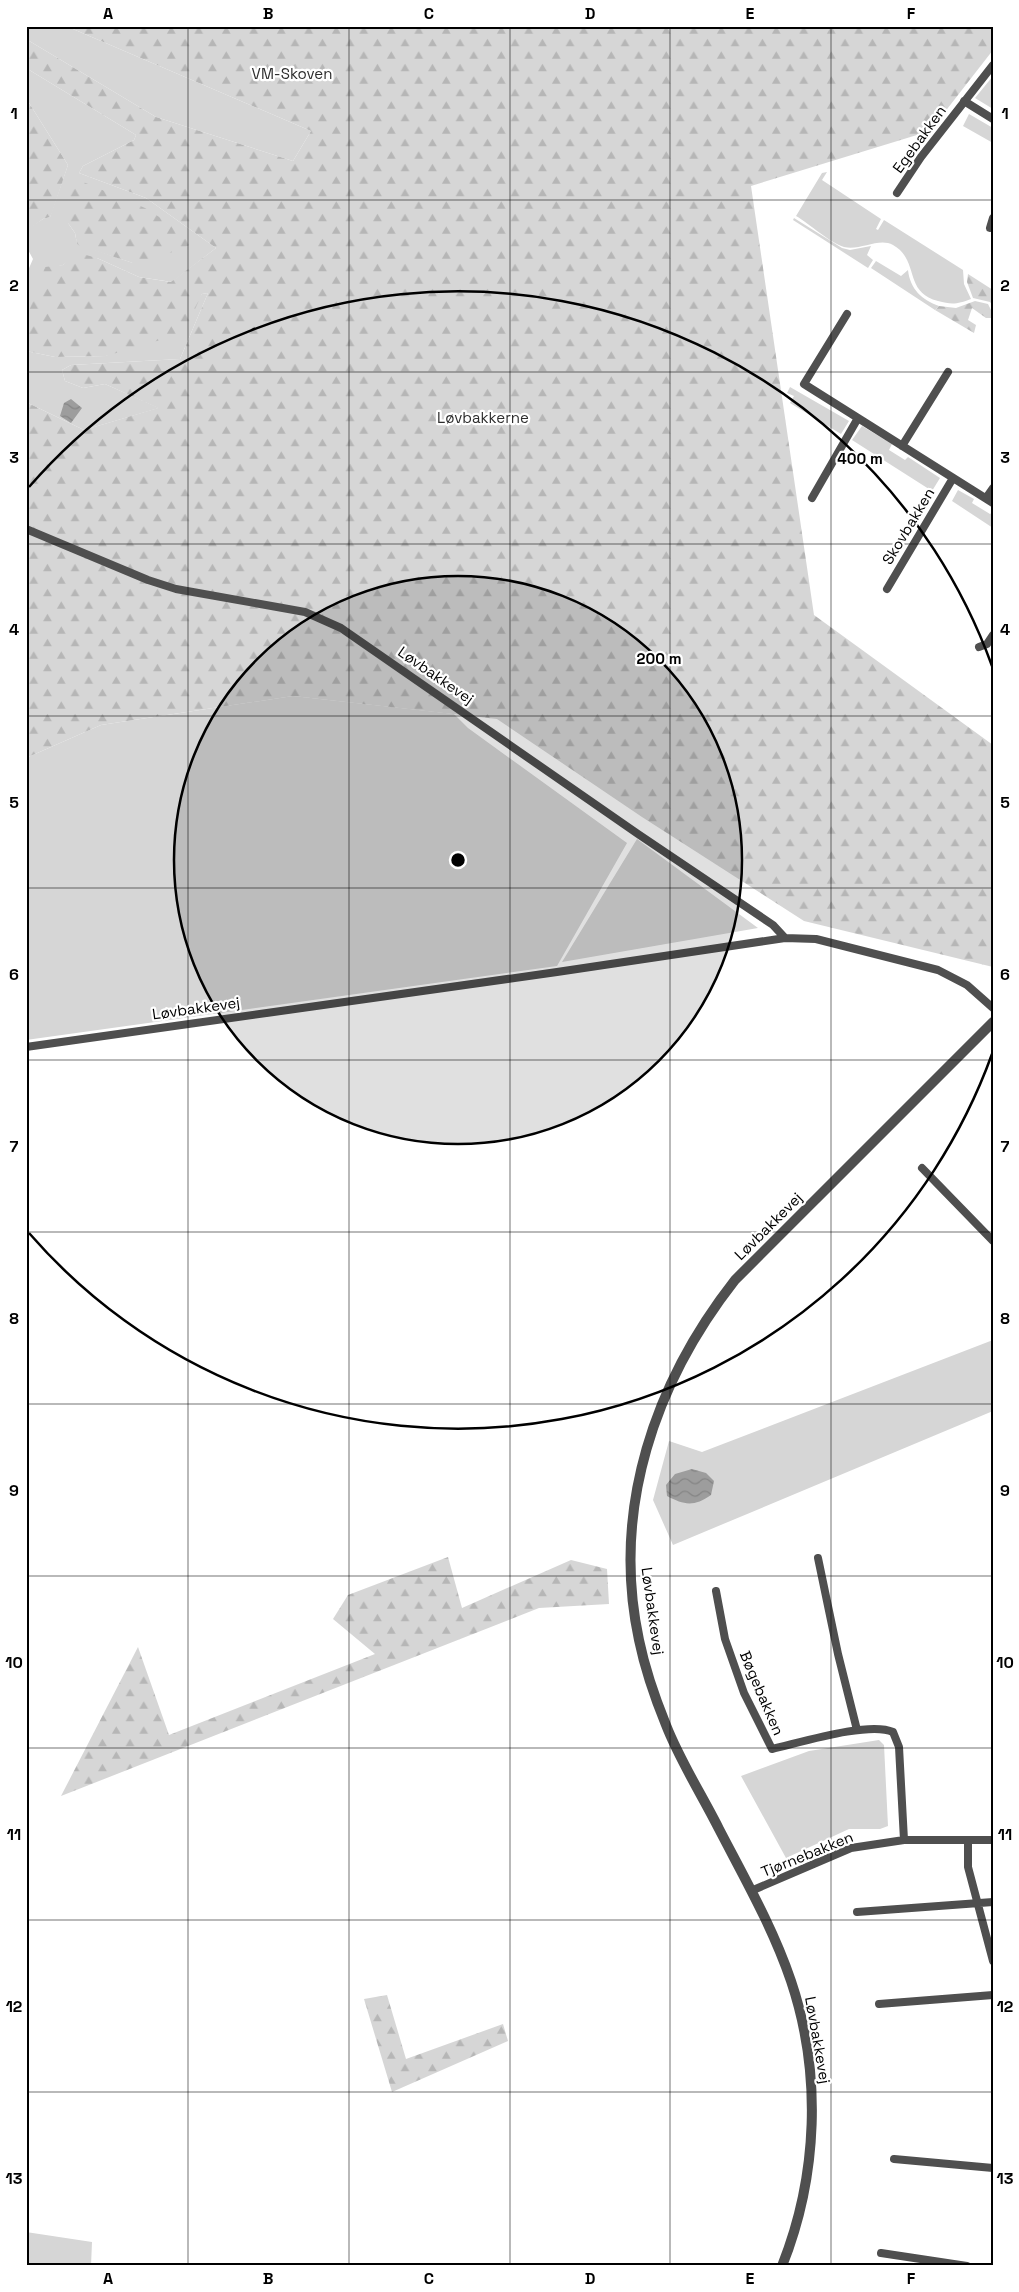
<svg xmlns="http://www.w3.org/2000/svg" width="1019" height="2292" font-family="'Space Grotesk',sans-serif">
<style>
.grass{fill:#d6d6d6;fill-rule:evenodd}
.forest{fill:url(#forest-firs)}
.water{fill:url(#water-waves)}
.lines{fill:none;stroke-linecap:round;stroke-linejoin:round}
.minor{stroke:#4f4f4f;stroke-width:8}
.tertiary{stroke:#4f4f4f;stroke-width:10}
.grid{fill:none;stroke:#000;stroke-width:1;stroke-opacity:0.55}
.ring{fill:none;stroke:#000;stroke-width:2.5}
.labels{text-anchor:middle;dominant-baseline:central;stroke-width:4.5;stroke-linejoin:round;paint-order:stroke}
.park-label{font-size:15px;fill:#2d2d2d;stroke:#fff}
.street-label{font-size:15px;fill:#000;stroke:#fff}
.centre{fill:#000;stroke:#fff;stroke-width:2.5}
.ring-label{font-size:15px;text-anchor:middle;font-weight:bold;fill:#000;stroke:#fff;stroke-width:4.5;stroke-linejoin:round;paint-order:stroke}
.neatline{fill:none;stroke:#000;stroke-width:2}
.grid-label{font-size:16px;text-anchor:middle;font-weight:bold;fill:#000}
</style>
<defs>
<pattern id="forest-firs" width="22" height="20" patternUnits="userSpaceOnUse" patternTransform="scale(1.25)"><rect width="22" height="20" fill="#d6d6d6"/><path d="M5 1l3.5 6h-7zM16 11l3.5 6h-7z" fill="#b6b6b6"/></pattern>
<pattern id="water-waves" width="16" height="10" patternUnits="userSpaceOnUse" patternTransform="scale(1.25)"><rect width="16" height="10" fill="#9d9d9d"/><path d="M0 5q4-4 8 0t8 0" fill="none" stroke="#858585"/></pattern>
</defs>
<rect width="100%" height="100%" fill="#fff"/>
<path class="grass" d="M26 26H66L311 131 293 161 156 117 26 39Z
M26 68 136 135 134 140 83 166 79 173 146 198 216 248 172 282 139 277 97 258 73 257 63 265 50 268 26 319V275L33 259 27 248 26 224 32 226 43 219 50 217 68 165 26 98ZM68 223 133 263 77 244 75 233Z
M993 76V109L975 98Z
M969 114 993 128V143L963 126Z
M827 172 822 180 881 219 876 229 878 230 884 220 963 270 964 284 971 299C958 304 952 305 938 301 903 292 920 260 893 245 879 237 860 251 844 247 830 243 810 224 796 216L822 173Z
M794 218 842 248 850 250 871 246 867 255 873 260 868 268 793 220Z
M876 261 901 276 908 270C910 289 922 300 939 306L935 310 871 268Z
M208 293 180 359 71 365 62 370 65 381 83 388 105 384 159 408 84 430 26 402V351L55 357 106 356 199 298 202 294Z
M790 387 849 421 841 434 790 403 794 396 787 393Z
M862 426 892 444 889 450 905 460 908 457 940 478 932 491 852 440Z
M958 490 974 499 972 503 990 514 993 512V528L952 501Z
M293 696 454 714 468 728 627 843 557 966 26 1040V758L101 725Z
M637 839 758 928 562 962Z
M993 1340V1411L673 1545 653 1500 669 1441 702 1452Z
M879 1740 884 1745 888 1826 880 1829H849L786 1858 741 1776 809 1751Z
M26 2232 92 2242 91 2266H26Z"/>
<path class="forest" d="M66 26H993V50L930 131 751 186 814 615 993 745V967L804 921 642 817 497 719 293 696 101 725 26 758V402L84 430 158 408 105 384 83 388 65 381 62 370 71 365 180 359 208 293 202 294 184 333 106 356 55 357 26 351V319L45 267 63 265 75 252 97 258 139 277 171 282 216 248 146 198 79 173 83 166 134 140 136 135 26 68V39L156 117 293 161 311 131Z
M26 98 68 165 52 213 50 217 43 219 32 227 26 224Z
M75 181H81L145 208 197 241 180 250 133 263 80 246 77 244 75 233 68 223 70 194Z
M968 274 993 290V306L990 302 973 298 967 282Z
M975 301 988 304 991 310 992 318H986L972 308 968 320 976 325 974 333 935 310 939 306 956 308Z
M448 1557 462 1608 571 1560 607 1569 609 1604 539 1608 61 1796 138 1647 169 1735 375 1654 333 1619 348 1595Z
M387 1995 406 2059 503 2024 508 2041 392 2092 364 1999Z"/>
<path class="water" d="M71 399 82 408 71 423 60 416 64 403Z
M692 1469 706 1473 714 1481 711 1495C694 1507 684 1505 667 1496L666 1485 675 1474Z"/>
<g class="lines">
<path class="minor" d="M964 101 993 119
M897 193 921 157 993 65
M990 228 993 218
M847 314 804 384 993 503
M902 446 948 372
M812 498 858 418
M986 498 993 488
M26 529 148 580 176 589 305 612 341 628 638 834 773 925 785 938
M887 589 953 478
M979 647 987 644 993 635
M26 1047 557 972 785 938 816 939 938 970 967 985 993 1008
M922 1168 993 1241
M818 1558 838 1654 857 1730
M716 1591 725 1639 744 1693 772 1749C799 1743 869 1721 893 1732L899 1747 904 1840
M968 1840V1867L993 1961
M751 1891 851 1848 904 1840H993
M857 1912 993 1902
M879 2004 993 1995
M894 2159 993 2168
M881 2253 967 2266"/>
<path class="tertiary" d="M782 2266C818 2176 822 2073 791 1981 773 1928 745 1879 719 1829 702 1795 680 1761 666 1725 655 1698 645 1669 639 1640 611 1509 655 1382 735 1280L993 1022"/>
</g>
<path class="grid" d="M188 26V2266M349 26V2266M510 26V2266M670 26V2266M831 26V2266M26 200H993M26 372H993M26 544H993M26 716H993M26 888H993M26 1060H993M26 1232H993M26 1404H993M26 1576H993M26 1748H993M26 1920H993M26 2092H993"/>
<circle cx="458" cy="860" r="284" fill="#000" fill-opacity=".12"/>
<g class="ring">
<circle cx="458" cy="860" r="284"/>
<path d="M992 1054A568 568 0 0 1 29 1233M29 487A568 568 0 0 1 992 666"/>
</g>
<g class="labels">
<g class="park-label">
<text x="292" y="73">VM-Skoven</text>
<text x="483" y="417">Løvbakkerne</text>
</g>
<g class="street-label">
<text transform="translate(919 139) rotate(-54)">Egebakken</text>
<text transform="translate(908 526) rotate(-59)">Skovbakken</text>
<text transform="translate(436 675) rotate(35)">Løvbakkevej</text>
<text transform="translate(196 1008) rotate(-8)">Løvbakkevej</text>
<text transform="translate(768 1226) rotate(-45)">Løvbakkevej</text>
<text transform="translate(653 1611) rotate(82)">Løvbakkevej</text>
<text transform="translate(762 1693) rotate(67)">Bøgebakken</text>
<text transform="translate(807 1854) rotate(-22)">Tjørnebakken</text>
<text transform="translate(818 2040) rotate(80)">Løvbakkevej</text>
</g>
</g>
<circle cx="458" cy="860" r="8" class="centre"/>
<g class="ring-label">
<text x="860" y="464">400 m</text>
<text x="659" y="664">200 m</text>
</g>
<rect width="1019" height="2292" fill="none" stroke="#ffffff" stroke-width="55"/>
<rect x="28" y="28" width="964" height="2236" class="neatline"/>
<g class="grid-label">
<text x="108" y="19">A</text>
<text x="268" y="19">B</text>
<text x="429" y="19">C</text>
<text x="590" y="19">D</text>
<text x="750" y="19">E</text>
<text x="911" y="19">F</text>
<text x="14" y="119">1</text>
<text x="1005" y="119">1</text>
<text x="14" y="291">2</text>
<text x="1005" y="291">2</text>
<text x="14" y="463">3</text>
<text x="1005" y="463">3</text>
<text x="14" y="635">4</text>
<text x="1005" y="635">4</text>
<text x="14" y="808">5</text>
<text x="1005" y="808">5</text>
<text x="14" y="980">6</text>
<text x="1005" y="980">6</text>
<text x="14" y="1152">7</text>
<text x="1005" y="1152">7</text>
<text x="14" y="1324">8</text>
<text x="1005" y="1324">8</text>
<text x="14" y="1496">9</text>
<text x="1005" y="1496">9</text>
<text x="14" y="1668">10</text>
<text x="1005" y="1668">10</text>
<text x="14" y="1840">11</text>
<text x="1005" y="1840">11</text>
<text x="14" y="2012">12</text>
<text x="1005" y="2012">12</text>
<text x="14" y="2184">13</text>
<text x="1005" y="2184">13</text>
<text x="108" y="2284">A</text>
<text x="268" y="2284">B</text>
<text x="429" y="2284">C</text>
<text x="590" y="2284">D</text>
<text x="750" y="2284">E</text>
<text x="911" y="2284">F</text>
</g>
</svg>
